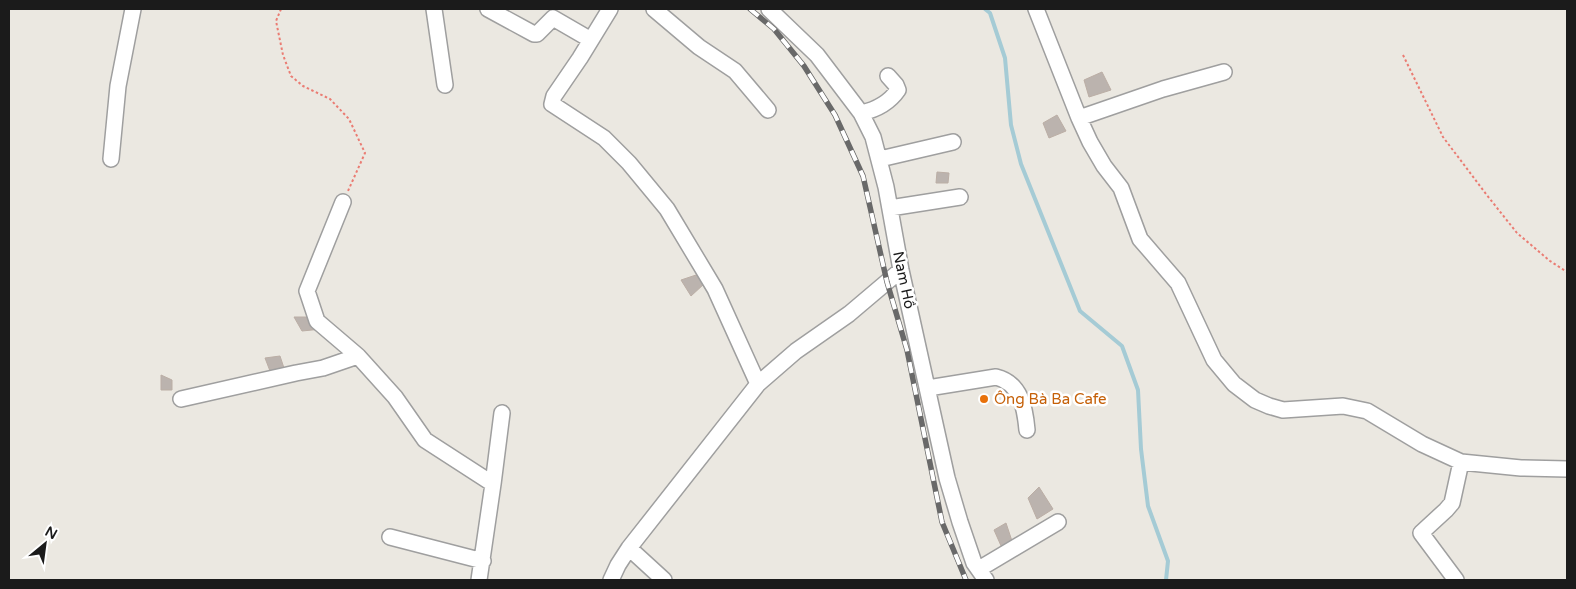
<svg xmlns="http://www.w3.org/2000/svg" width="1576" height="589" font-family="'Varela Round',sans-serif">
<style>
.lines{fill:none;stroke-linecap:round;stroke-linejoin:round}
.stream{stroke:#a5cbd5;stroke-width:4}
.building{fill:#bbb3ae;stroke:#bbaea5}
.minor-casing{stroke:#9f9f9f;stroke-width:18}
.path{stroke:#ea7c73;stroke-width:2;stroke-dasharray:2.5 2.5;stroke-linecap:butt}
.minor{stroke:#fff;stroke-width:15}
.rail-casing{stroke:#696969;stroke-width:5.5}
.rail{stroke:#fff;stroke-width:4;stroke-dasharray:11;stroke-linecap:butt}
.food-dot{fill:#e8710a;stroke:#fff;stroke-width:2}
.labels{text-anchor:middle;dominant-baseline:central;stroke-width:5;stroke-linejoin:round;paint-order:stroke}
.street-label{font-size:15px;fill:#1b1b1b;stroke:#fff}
.food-label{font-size:15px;fill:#c56008;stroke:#fff;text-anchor:start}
</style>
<rect width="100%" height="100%" fill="#ebe8e1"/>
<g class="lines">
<path class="stream" d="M985 9 990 13 1005 58 1011 125 1021 164 1080 311 1122 346 1138 390 1141 449 1148 506 1168 561 1166 580"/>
</g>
<path class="building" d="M1102 72 1111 90 1089 97 1084 80Z
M1057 115 1066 131 1049 138 1043 123Z
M937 172 949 173 948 183H936Z
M696 275 704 284 691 296 681 280Z
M294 317H310L322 329 302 331Z
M280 356 284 368 270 371 265 358Z
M161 375 172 380V390H161Z
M1039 487 1053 509 1037 519 1028 498Z
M1006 523 1012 541 1002 548 994 530Z"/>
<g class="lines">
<defs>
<path id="minor" d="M434 9 445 85
M488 9 534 34H537L553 18 591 40
M610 9 580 58 554 96 552 104 604 138 629 163 667 209 715 289 758 384
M654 9 699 47 735 71 768 110
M769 9 817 55 861 113 873 137 886 187 901 270 947 478 960 522 974 563 986 580
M1036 9 1079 118 1090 142 1104 166 1121 188 1140 239 1178 283 1214 360 1234 384 1255 400 1269 406 1283 410 1343 406 1367 411 1422 444 1461 462 1521 468 1567 469
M861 113C875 110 889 103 898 90L896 85 888 76
M1079 118 1163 89 1224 72
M111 159 118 86 133 9
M880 159 953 142
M343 202 307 291 317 321 358 356 395 397 425 440 493 484 479 580
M890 208 960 197
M928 388 996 377C1021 383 1025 408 1027 430
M181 399 296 373 323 368 358 356
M493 484 502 413
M390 537 483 561
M629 548 664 580
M979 569 1058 522
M611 580 618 565 629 548 758 384 796 351 849 314 901 270
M1456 580 1421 533 1446 510 1452 503 1461 462"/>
</defs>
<use href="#minor" class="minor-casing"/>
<path class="path" d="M281 9 276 21 283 55 291 76 303 86 330 99 349 119 365 153 348 191
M1403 55 1443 137 1486 194 1517 233 1550 261 1567 272"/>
<use href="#minor" class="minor"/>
<defs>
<path id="rail" d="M750 9 774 29 804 66 835 115 863 176 887 282 907 350 942 522 966 580"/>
</defs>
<use href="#rail" class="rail-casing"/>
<use href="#rail" class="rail"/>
</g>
<circle class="food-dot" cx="984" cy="399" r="5"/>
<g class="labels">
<g class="street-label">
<text transform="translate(904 280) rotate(78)">Nam Hồ</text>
</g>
<g class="food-label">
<text x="994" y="399">Ông Bà Ba Cafe</text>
</g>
</g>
<rect width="1576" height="589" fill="none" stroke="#1b1b1b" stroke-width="20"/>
<g transform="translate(45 544) rotate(29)" stroke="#ffffff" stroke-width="4" paint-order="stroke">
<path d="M0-4L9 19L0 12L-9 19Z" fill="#1b1b1b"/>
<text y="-8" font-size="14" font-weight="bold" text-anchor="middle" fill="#1b1b1b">N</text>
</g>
</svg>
